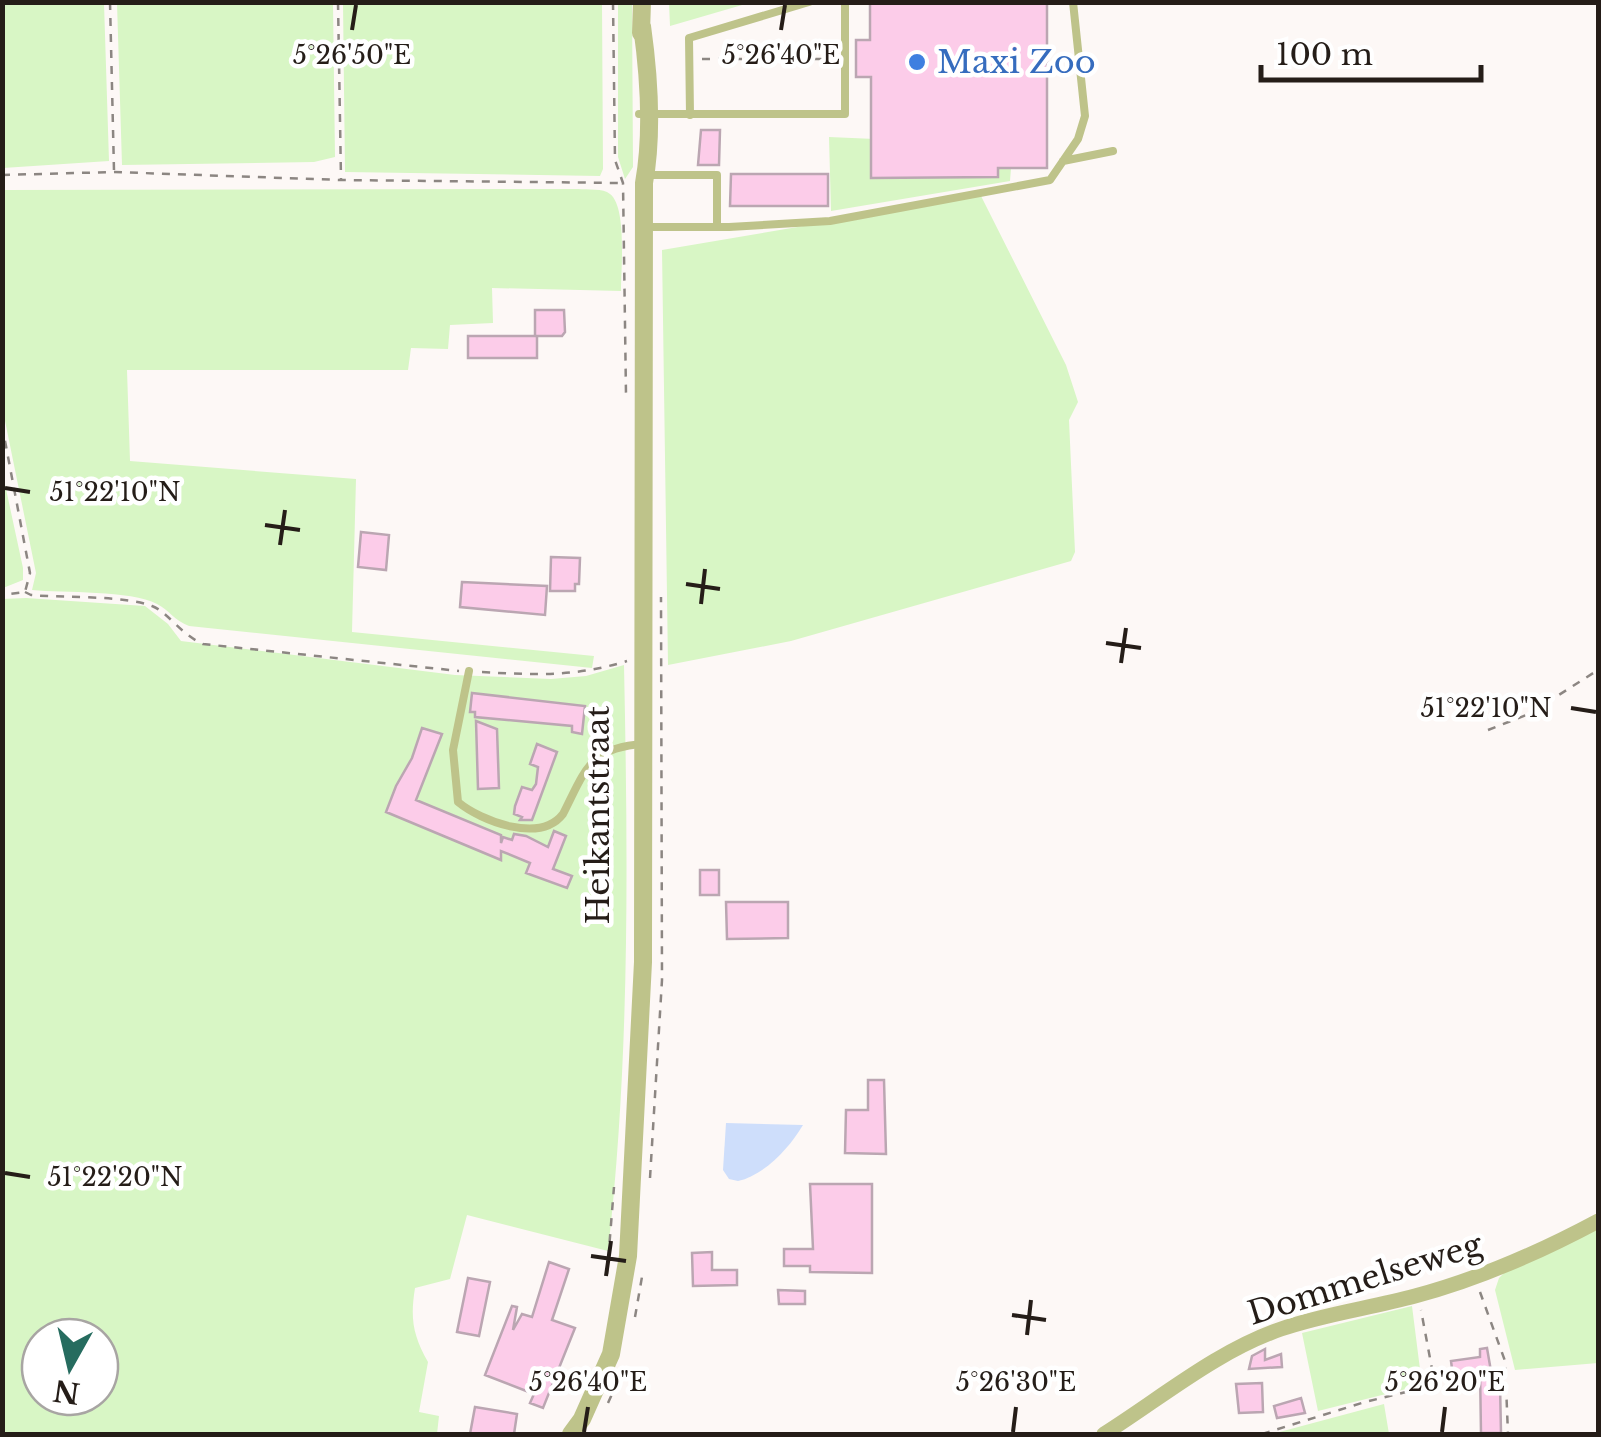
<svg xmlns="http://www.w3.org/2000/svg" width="1601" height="1437" font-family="'Libre Baskerville',serif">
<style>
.green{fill:#d8f6c5;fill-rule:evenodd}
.water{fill:#cedefb}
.building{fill:#fccce9;stroke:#bba6b2;stroke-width:2.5}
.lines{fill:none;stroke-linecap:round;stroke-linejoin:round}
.path{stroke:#8c8682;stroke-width:2.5;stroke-dasharray:8 8;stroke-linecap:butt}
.service{stroke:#bec38a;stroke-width:8}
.minor{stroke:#bec38a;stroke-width:15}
.tertiary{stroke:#bec38a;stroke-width:18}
.ticks{fill:none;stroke:#251d18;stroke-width:4}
.shop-dot{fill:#3f7fe0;stroke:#fff;stroke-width:4}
.labels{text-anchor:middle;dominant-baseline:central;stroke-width:9;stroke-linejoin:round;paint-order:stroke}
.shop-label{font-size:32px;fill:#366cbe;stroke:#fff;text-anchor:start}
.street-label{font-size:32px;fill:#251d18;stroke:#fff}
.ticks-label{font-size:25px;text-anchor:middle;fill:#251d18;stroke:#fff;stroke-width:9;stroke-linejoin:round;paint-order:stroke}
</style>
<rect width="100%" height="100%" fill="#fdf8f6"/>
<path class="green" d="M3 2 104 3 109 161 3 168Z
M117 3H333L335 157 314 162 122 165Z
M343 3H602L603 169 600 176 345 172Z
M618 3H632L633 167 625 179 618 157Z
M669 3V2L749 3 670 26Z
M1016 103 1010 181 831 211 829 137 875 139Z
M578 189C588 190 603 188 610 194 627 207 621 268 621 291L492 288 493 323 450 325 448 349 411 348 408 370H127L130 461 356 479 352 632 594 656 592 668 189 626C175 621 169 610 157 604 131 590 63 593 32 590L36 573 3 411V190Z
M981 196 1066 365 1078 402 1069 420 1075 552 1071 561 791 641 668 665 662 250Z
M3 475 23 568V580L3 588Z
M26 598 145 606 168 624 181 641 455 675 551 679 586 676 624 665C628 860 630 1057 608 1251L467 1215 450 1279 415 1288C410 1319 413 1335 428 1362L419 1412 439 1416 437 1434H3L2 599ZM40 1337H100V1397H40Z
M1598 1225V1363L1515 1370 1495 1290 1499 1278 1510 1267Z
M1412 1306 1422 1385 1318 1411 1302 1333Z
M1384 1404 1389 1434H1272Z"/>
<path class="water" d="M726 1123 803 1125C790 1147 765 1175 738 1181L729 1179 723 1170Z"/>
<path class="building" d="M870 2H1047V168H998V177L871 178V77H856V40H870Z
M701 130H720L719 165H698Z
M731 174H828V206H730Z
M535 310H564L565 332 562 336H537V358H468V336H535Z
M361 532 389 535 386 570 358 567Z
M551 557 580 558 579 584H575V591H550Z
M462 582 547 586 545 615 460 607Z
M472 693 585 706 582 734 572 732V726L475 717V712H470Z
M476 721 497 729 499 788 478 789Z
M422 728 442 734 416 800 501 835V843L503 837 512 840 514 834 526 836 548 847 554 831 566 836 553 869 572 876 567 888 526 873 530 863 501 851V860L386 812 396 786 412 758Z
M537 744 557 752 532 820H520L522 817 514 814 515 806 522 787 532 790 536 784 538 767 530 764Z
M700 870H719V895H700Z
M726 902H788V938L727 939Z
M868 1080H884L886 1154 845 1153 846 1110H868Z
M810 1184H872V1273L810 1272V1266H784V1249H813Z
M712 1252V1270H737V1285L693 1286 692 1253Z
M549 1262 569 1269 552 1320 575 1328 543 1408 530 1403 534 1394 485 1375 512 1306 517 1307 513 1330 522 1314 532 1317Z
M468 1278 490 1282 479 1336 457 1332Z
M778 1290 805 1291V1304H779Z
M1487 1348 1493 1383H1500L1501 1433H1481L1480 1370 1453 1376 1451 1361 1480 1357V1349Z
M1265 1349V1360L1281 1354 1282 1367 1249 1369 1252 1356Z
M1262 1383 1263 1412 1239 1413 1236 1384Z
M1301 1398 1305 1413 1277 1418 1274 1406Z
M475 1407 517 1414 514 1434H470Z"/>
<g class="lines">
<path class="path" d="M110 2 114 171
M338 2 341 179
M613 2 615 160 623 183 626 395
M702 59H834
M2 175 114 172 341 180 621 183
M2 425 30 573 25 592 2 595
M25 592 31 595C64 598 123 595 152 606 168 612 180 634 203 644L459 671
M482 672C535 675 575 677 627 661
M1488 730 1529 714 1598 670
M650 1178 662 980 661 597
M607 1274 614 1187
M1480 1292 1505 1361 1508 1434
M635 1317 643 1271
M608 1403 621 1374
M1262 1434 1365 1402 1435 1385 1421 1310"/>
<path class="service" d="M639 114H845V2
M690 115 689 38 809 2
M1063 161 1113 151
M645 175H717V227
M643 227H729L830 221 1050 180 1078 139 1085 116 1073 2
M469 671 453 750 458 802C481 821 540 844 563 814 585 771 589 747 644 744"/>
<path class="minor" d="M1104 1434C1161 1398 1217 1351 1281 1329 1324 1314 1371 1308 1415 1296 1479 1279 1540 1252 1598 1221"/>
<path class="tertiary" d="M641 33 642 2
M571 1434 582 1419 611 1354 628 1256 643 962 644 183C653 133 649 76 642 26"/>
</g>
<path class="ticks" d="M352 30 356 5M781 30 785 5M5 488 30 492M265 525 300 530M280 545 285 510M686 584 720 589M701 604 705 569M1106 643 1141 648M1121 663 1126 628M1571 708 1596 712M5 1173 30 1177M591 1256 626 1261M606 1276 611 1241M1012 1315 1046 1320M1027 1335 1031 1300M584 1432 588 1407M1013 1432 1016 1407M1442 1432 1445 1407"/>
<circle class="shop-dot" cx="917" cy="62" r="10"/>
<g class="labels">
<g class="shop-label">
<text x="937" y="62">Maxi Zoo</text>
</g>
<g class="street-label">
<text transform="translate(598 815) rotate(-90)">Heikantstraat</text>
<text transform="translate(1365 1279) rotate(-17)">Dommelseweg</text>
</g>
</g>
<g class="ticks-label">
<text x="352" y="64">5°26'50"E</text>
<text x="781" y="64">5°26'40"E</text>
<text x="115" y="501">51°22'10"N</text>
<text x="1486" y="717">51°22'10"N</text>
<text x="115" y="1186">51°22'20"N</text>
<text x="588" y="1391">5°26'40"E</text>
<text x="1016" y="1391">5°26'30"E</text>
<text x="1445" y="1391">5°26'20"E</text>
</g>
<rect width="1601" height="1437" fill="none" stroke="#251d18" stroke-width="10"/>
<g transform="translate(70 1367) rotate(188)"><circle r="48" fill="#ffffff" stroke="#a8a5a3" stroke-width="2.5"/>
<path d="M0-8L18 38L0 25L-18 38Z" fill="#266c5f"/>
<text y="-15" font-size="28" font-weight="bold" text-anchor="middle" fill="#251d18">N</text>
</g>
<path d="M1261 65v15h220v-15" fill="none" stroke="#251d18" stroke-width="5"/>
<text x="1276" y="65" font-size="30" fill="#251d18" stroke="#ffffff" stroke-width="8" paint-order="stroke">100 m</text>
</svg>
